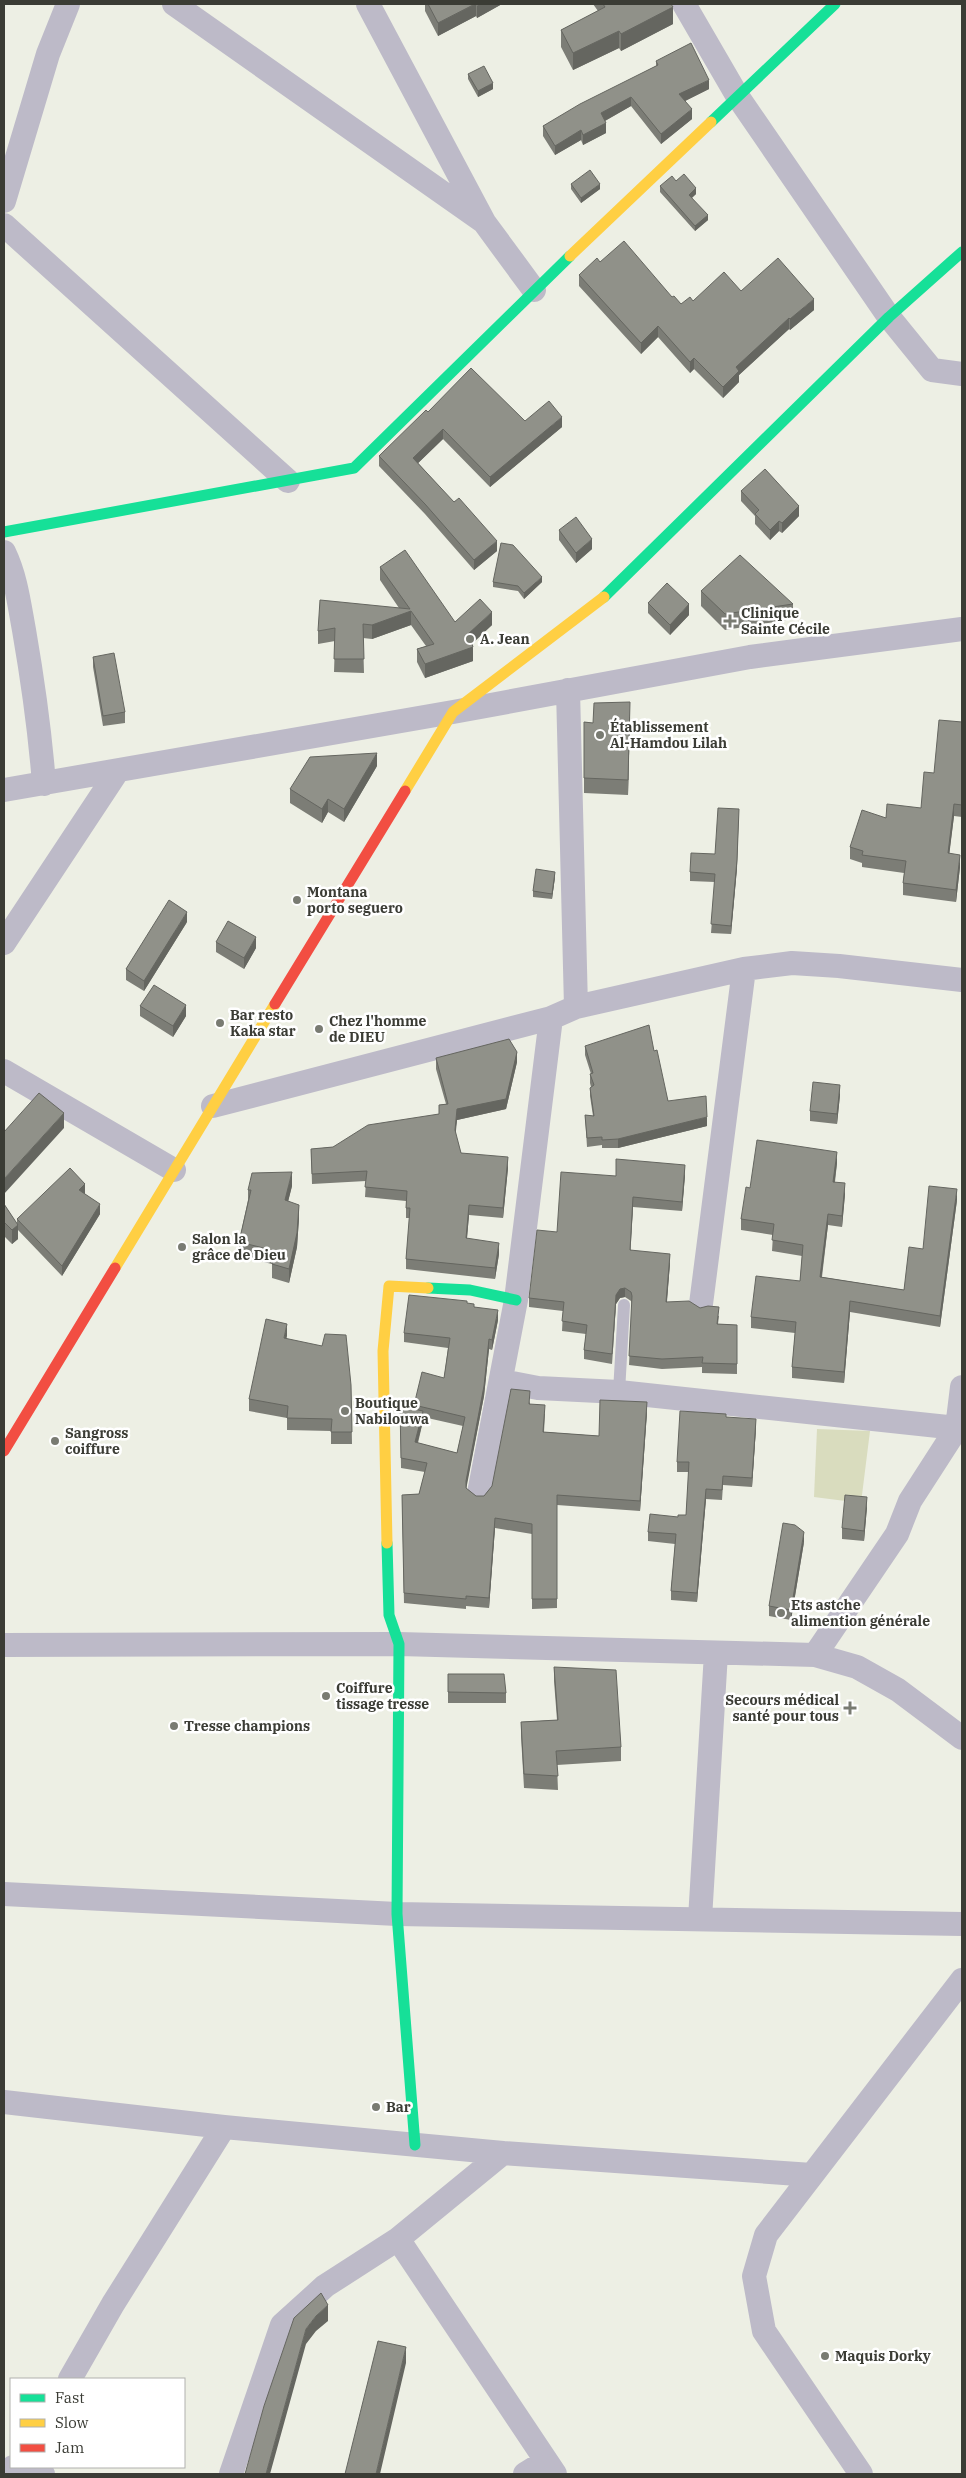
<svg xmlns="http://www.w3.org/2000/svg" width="966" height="2478" font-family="'IBM Plex Serif',serif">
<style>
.green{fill:#d9dcbe}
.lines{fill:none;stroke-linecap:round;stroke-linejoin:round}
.lane{stroke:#bdbac8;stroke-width:12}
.street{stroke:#bdbac8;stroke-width:24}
.fast{stroke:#16e098;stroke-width:11}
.slow{stroke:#ffcf43;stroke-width:11}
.jam{stroke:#f24e42;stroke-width:11}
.wall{fill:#7c7d76;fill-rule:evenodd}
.shaded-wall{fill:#656660}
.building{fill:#909189;stroke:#656660}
.poi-dot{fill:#797b72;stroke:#fff;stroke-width:2}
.labels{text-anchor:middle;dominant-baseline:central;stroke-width:5;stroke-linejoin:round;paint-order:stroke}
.poi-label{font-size:14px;font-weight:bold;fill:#3b3c35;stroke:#fff;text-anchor:start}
</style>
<rect width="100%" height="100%" fill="#edefe4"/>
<path class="green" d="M817 1429 870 1431 861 1503 814 1497Z"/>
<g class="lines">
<path class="lane" d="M619 1392 624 1305"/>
<path class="street" d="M174 4 484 222
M368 4 484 222 534 290
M684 4 738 97 889 317 932 370 962 374
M4 201 48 54 68 4
M4 225 288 481
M4 552C16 577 19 603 24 630 33 682 40 732 44 784
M568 690 576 1007
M4 790 453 712 750 657 962 629
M4 943 117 772
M4 1071 174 1170
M213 1106 551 1018 576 1007 744 969 792 963 839 966 962 980
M701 1304 744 969
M502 1381 538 1388 619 1392 957 1428 962 1431
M479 1493 516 1300 551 1018
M4 1645 399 1644 815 1655 857 1667 898 1690 962 1738
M815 1655 897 1534 910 1501 957 1428 962 1387
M4 1894 397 1914 962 1924
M700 1919 716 1653
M4 2102 224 2127 503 2153 812 2175
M398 2239 555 2474
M70 2379 113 2304 224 2127
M13 2467 43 2474
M231 2474 282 2325 325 2286 398 2239 503 2153
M525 2474 546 2461
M861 2474 764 2331 754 2276 766 2235 962 1980"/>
<path class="fast" d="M711 122 835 4
M4 532 354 468 570 256
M604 597 889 317 962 252
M428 1288 470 1290 516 1300
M387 1543 389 1615 399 1644 397 1914 415 2145"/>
<path class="slow" d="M570 256 711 122
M405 791 453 712 604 597
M115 1268 275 1004
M387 1543 383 1351 389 1286 428 1288"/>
<path class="jam" d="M275 1004 405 791
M4 1451 115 1268"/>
</g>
<path class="wall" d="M425 4H502L477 18 476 16 438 36 425 11Z
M593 4H671L673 24 621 51 619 48 573 70 561 47V30L598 11Z
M656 61 709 89 685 101 692 119 661 144 631 106 605 121 606 133 583 145 581 140 555 155 543 136V126L656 66Z
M468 74 493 89 478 97 468 79Z
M676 181 696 194 692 198 708 220 695 231 660 192V186Z
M571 184 600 189 581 203 571 189Z
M600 262 672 297 681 304 693 301 741 291 814 310 790 330 789 329 739 375V382L723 398 694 369 690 373 658 337 641 354 579 286V275Z
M428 412 525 421 562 427 490 487 443 439 418 463 497 551 474 570 425 514 379 466V456Z
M741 491 799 516 782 533 779 531 770 540 755 524V516L741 501Z
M559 530 592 549 576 563 559 540Z
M380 567 455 622 492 625 472 644 473 661 425 678 417 662V649L426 646 411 625 372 639 363 638 364 673 334 672 335 641 318 644V631L399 608 380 580Z
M493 582H542L524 599 518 591 493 587Z
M701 591 793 604V619L725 630 701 606Z
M648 603 689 615 670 635 648 613Z
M93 657 125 712V723L103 726 93 667Z
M630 717 628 795 584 793V722L593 723Z
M962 722V817L954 816 949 854 960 867 956 902 903 895V883L904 873 862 867V863L850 859V847L886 818 921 808 934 773Z
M377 766 344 822 328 812 322 823 290 803V789Z
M737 868 731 934 711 933 715 882 690 881V872Z
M555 877 552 899 533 897V891Z
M187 922 144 991 126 980V969Z
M216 942 256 948 244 969 216 952Z
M140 1006 186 1016 173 1037 140 1016Z
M585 1046 654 1051 668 1101 707 1126 618 1148H602V1145L587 1147 585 1115 593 1116 590 1096V1088L591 1087 590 1083V1074H591L585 1055Z
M436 1058 517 1062 506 1109 457 1120 455 1133 461 1153 508 1168 503 1218 469 1215 467 1238 499 1254 495 1279 406 1269V1259L410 1218H406V1201L365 1197 366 1181 312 1184 311 1149 333 1147 439 1114V1105L446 1104 436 1069Z
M840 1095 837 1124 810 1121V1111Z
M837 1163 835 1182 845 1194 842 1227 828 1225 822 1277 904 1290 923 1249 957 1200 940 1327 850 1312 844 1383 792 1378V1367L795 1333 751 1328V1317L800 1281 802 1256 772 1251 773 1235 741 1230V1219L750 1188Z
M685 1175 682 1211 633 1207 630 1250 670 1263 667 1302 700 1308 719 1316 718 1324 737 1325V1374L702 1373V1367L662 1369 629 1365 632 1304 631 1301 625 1297 620 1298 616 1304 612 1364 584 1359V1350L586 1334 562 1331 563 1311 529 1307V1298L557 1232 616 1176Z
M292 1186 288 1201 299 1218 297 1247 289 1283 272 1278V1264L239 1256V1242L248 1200V1190Z
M85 1194 100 1214 62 1276 18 1230V1239L12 1244 5 1237 4 1238V1204L17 1224V1219Z
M467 1303 498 1320 492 1350 489 1349 484 1396 466 1487V1488L476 1496H484L492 1486 530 1401V1404L545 1414 544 1432 599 1436 647 1412 640 1511 557 1505V1608L532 1609V1534L495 1528 489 1608 466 1606V1609L404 1603 402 1495 419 1494 425 1472 401 1468 400 1406 414 1409V1405L444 1378 448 1348 404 1342V1333ZM423 1417 463 1426 457 1453 418 1443 423 1421Z
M287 1336 286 1338 351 1385 352 1444H331V1431L287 1430V1418L249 1411V1399Z
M726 1417 756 1428 752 1487 723 1485 722 1500 706 1499 697 1602 671 1600V1591L675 1544 648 1541V1532L678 1517 686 1515 689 1472H677V1462Z
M867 1507 864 1541 842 1539V1528Z
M804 1542 791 1620 769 1616V1606Z
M554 1667 621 1747V1761L557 1765 558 1790 524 1788 521 1736V1722L557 1720 554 1681Z
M448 1674 506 1693V1703H448Z"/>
<path class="shaded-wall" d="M476 4V16L438 36V23Z
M480 4H502L477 18V6Z
M673 7V24L621 51V34Z
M619 31V48L573 70V53Z
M709 80V89L679 104V94Z
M493 83V89L478 97V91Z
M631 97V106L601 123V113Z
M692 109V119L661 144V134Z
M606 123V133L583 145V135Z
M581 130V140L555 155V146Z
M600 184V189L581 203V198Z
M696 188V194L689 200V195Z
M708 215V220L695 231V226Z
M814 299V310L790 330V319Z
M789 318V329L739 375V382L723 398V387L736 367Z
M658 326V337L641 354V343Z
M694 358V369L690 373V362Z
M562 417V427L490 487V477Z
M443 429V439L413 468V458Z
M799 506V516L782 533V523Z
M779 521V531L770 540V530Z
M592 539V549L576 563V553Z
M497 541V551L474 570V560Z
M542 577V582L524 599V593Z
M689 604V615L670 635V625Z
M411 611V625L372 639V625Z
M492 612V625L467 648V635Z
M473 647V661L425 678V664Z
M630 702V717L628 795V780Z
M377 753V766L344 822V809Z
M328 799V812L322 823V809Z
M954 804V816L948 865V853Z
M739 809 737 868 731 934V926Z
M960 855V867L956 902V890Z
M555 872V877L552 899V894Z
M187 912V922L144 991V981Z
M256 937V948L244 969V958Z
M186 1005V1016L173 1037V1026Z
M517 1052V1062L506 1109 457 1120 455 1141V1130L457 1109Z
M840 1085V1095L837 1124V1114Z
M64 1113V1128L4 1194V1179Z
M707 1117V1126L618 1148V1139Z
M837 1152V1163L833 1193V1182Z
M508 1157V1168L503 1218V1208Z
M685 1165V1175L682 1211V1202Z
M292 1172V1186L285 1214V1200Z
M845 1183V1194L842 1227V1216Z
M85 1184V1195L79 1190Z
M957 1189V1200L940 1327V1316Z
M633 1197V1207L630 1260V1250Z
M100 1204V1214L62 1276V1266Z
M299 1205V1218L297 1247 289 1283V1269Z
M469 1205V1215L466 1249V1238Z
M828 1214V1225L820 1288V1277Z
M5 1223V1237L4 1238V1224Z
M18 1225V1239L12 1244V1230Z
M499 1243V1254L495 1279V1268Z
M670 1254V1263L666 1311V1302Z
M625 1288V1297L620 1298 616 1304 612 1364 616 1295 620 1289Z
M850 1301V1312L844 1383V1372Z
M498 1310V1320L492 1350V1340Z
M287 1324V1336L284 1350V1338Z
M489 1339V1349L484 1396 466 1490V1481Z
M647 1402V1412L640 1511V1501Z
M423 1411V1421L415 1452V1442Z
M756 1419V1428L752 1487V1478Z
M706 1489V1499L697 1602V1593Z
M867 1497V1507L864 1541V1531Z
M495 1518V1528L489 1608V1598Z
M804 1532V1542L791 1620V1610Z
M328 2305V2321L316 2331 306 2344 270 2474H266L306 2329 316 2316Z
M406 2347V2363L380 2474H376Z"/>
<path class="building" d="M428 4H475L438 23Z
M603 4H671L673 7 621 34 619 31 573 53 561 30 605 7Z
M691 43 709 80 679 94 692 109 661 134 631 97 601 113 606 123 583 135 581 130 555 146 543 126 580 104 658 65 656 61Z
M484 66 493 83 478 91 468 74Z
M590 170 600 184 581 198 571 184Z
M684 174 696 188 689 195 708 215 695 226 660 186 672 176 676 181Z
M624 241 672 297 674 296 681 304 690 297 693 301 724 272 741 291 778 258 814 299 790 319 789 318 736 367 739 371 723 387 694 358 690 362 658 326 641 343 579 275 597 258 600 262Z
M471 368 525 421 549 401 562 417 490 477 443 429 413 458 454 502 459 498 497 541 474 560 425 504 379 456 426 410 428 412Z
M765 469 799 506 782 523 779 521 770 530 755 514 759 510 741 491Z
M576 517 592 539 576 553 559 530Z
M501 543 513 545 542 577 524 593 518 586 493 582Z
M405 550 455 622 480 599 492 612 467 635 469 634 473 647 425 664 417 649 434 644 411 611 372 625 363 624 364 659H334L335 628 318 631 320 600 410 609 380 567Z
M740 555 793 604 725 614 701 591Z
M667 583 689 604 670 625 648 603Z
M114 653 125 712 103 716 93 657Z
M630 702 628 780 584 778V722L593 723 594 703Z
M939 720 962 722V805L954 804 948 853 960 855 956 890 903 883 906 861 862 855 863 851 850 847 862 810 886 818 887 804 921 808 924 772 934 773Z
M377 753 344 809 328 799 322 809 290 789 310 757Z
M718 808 739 809 737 860 731 926 711 924 715 874 690 872 691 853 715 854Z
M536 869 555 872 552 894 533 891Z
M169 900 187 912 144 981 126 969Z
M228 921 256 937 244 958 216 942Z
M154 985 186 1005 173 1026 140 1006Z
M649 1025 654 1051 657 1050 668 1101 706 1096 707 1117 618 1139 602 1140V1137L587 1138 585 1115 594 1116 590 1088 594 1085 590 1074 593 1073 585 1046Z
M509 1039 517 1052 506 1099 457 1109 455 1130 461 1153 508 1157 503 1208 469 1205 466 1238 499 1243 495 1268 406 1259 410 1208H406L407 1191 365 1187 367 1171 312 1174 311 1149 333 1147 368 1125 439 1114V1105L448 1104 436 1058Z
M813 1082 840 1085 837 1114 810 1111Z
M39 1093 64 1113 4 1179V1132Z
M757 1140 837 1152 833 1182 845 1183 842 1216 828 1214 820 1277 904 1290 909 1247 923 1249 929 1186 957 1189 940 1316 850 1301 844 1372 792 1367 796 1322 751 1317 756 1276 800 1281 803 1245 772 1240 774 1224 741 1219 746 1187 750 1188Z
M616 1159 685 1165 682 1202 633 1197 630 1250 670 1254 666 1302 689 1301 700 1308 708 1306 719 1307 717 1324 737 1325V1364L702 1363 703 1357 662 1359 629 1356 632 1296 631 1292 625 1288 620 1289 616 1295 612 1354 584 1350 587 1325 562 1321 564 1302 529 1298 537 1230 557 1232 561 1172 616 1176Z
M70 1168 85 1184 79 1190 100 1204 62 1266 17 1219Z
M292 1172 285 1200 299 1205 297 1233 289 1269 272 1264 276 1251 239 1242 251 1190H248L252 1173Z
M4 1204 18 1225 12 1230 5 1223 4 1224Z
M409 1295 467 1301V1303L474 1304V1307L498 1310 492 1340 489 1339 484 1386 466 1481V1488L476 1496H484L492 1486 511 1389 530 1391 529 1404 545 1405 543 1432 599 1436 600 1400 647 1402 640 1501 557 1495V1599H532V1524L495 1518 489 1598 466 1596V1599L404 1593 402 1495 419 1494 427 1463 401 1458 400 1406 423 1411 415 1442 457 1453 465 1417 414 1405 422 1372 444 1378 450 1338 404 1333Z
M266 1319 287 1324 284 1338 322 1346 325 1334 346 1335 351 1385 352 1432H331L332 1419 287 1418 288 1406 249 1399Z
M680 1411 726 1414V1417L756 1419 752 1478 723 1476 722 1490 706 1489 697 1593 671 1591 676 1534 648 1532 650 1514 678 1517V1515H686L689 1462H677Z
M845 1495 867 1497 864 1531 842 1528Z
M783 1523 795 1525 804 1532 791 1610 769 1606Z
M554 1667 616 1670 621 1747 556 1751 558 1776 524 1774 521 1722 558 1720Z
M448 1674H504L506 1693 448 1692Z
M321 2293 328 2305 316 2316 306 2329 266 2474H245L264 2406 294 2318Z
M378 2341 406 2347 376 2474H345Z"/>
<g class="poi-dot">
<path d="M727.5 613.5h5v5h5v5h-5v5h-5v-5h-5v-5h5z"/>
<circle cx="470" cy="639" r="5"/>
<circle cx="600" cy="735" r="5"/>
<circle cx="297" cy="900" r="5"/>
<circle cx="220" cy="1023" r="5"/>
<circle cx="319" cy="1029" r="5"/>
<circle cx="182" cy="1247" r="5"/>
<circle cx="345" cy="1411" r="5"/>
<circle cx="55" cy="1441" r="5"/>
<circle cx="781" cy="1613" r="5"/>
<circle cx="326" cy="1696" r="5"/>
<path d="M847.5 1700.5h5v5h5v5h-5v5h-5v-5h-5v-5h5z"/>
<circle cx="174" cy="1726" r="5"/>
<circle cx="376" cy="2107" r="5"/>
<circle cx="825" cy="2356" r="5"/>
</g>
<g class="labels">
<g class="poi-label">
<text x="741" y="613">Clinique<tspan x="741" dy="16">Sainte Cécile</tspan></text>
<text x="480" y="639">A. Jean</text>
<text x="610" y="727">Établissement<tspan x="610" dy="16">Al-Hamdou Lilah</tspan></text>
<text x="307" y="892">Montana<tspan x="307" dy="16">porto seguero</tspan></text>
<text x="230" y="1015">Bar resto<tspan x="230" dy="16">Kaka star</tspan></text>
<text x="329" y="1021">Chez l'homme<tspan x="329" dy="16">de DIEU</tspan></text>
<text x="192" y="1239">Salon la<tspan x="192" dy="16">grâce de Dieu</tspan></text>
<text x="355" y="1403">Boutique<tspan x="355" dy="16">Nabilouwa</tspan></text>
<text x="65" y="1433">Sangross<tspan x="65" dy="16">coiffure</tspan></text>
<text x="791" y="1605">Ets astche<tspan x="791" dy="16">alimention générale</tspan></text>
<text x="336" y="1688">Coiffure<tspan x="336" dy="16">tissage tresse</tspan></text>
<text x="839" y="1700" text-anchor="end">Secours médical<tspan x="839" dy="16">santé pour tous</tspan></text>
<text x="184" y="1726">Tresse champions</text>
<text x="386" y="2107">Bar</text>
<text x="835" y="2356">Maquis Dorky</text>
</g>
</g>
<rect width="966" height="2478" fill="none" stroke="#3b3c35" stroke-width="10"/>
<rect x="10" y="2378" width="175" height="90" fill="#ffffff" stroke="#b1b1ae"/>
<rect x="20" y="2394" width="25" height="8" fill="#16e098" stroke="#b1b1ae"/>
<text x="55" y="2403" font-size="15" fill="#3b3c35">Fast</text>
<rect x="20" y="2419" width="25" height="8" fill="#ffcf43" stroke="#b1b1ae"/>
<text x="55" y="2428" font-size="15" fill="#3b3c35">Slow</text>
<rect x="20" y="2444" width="25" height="8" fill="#f24e42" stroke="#b1b1ae"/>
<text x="55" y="2453" font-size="15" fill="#3b3c35">Jam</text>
</svg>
